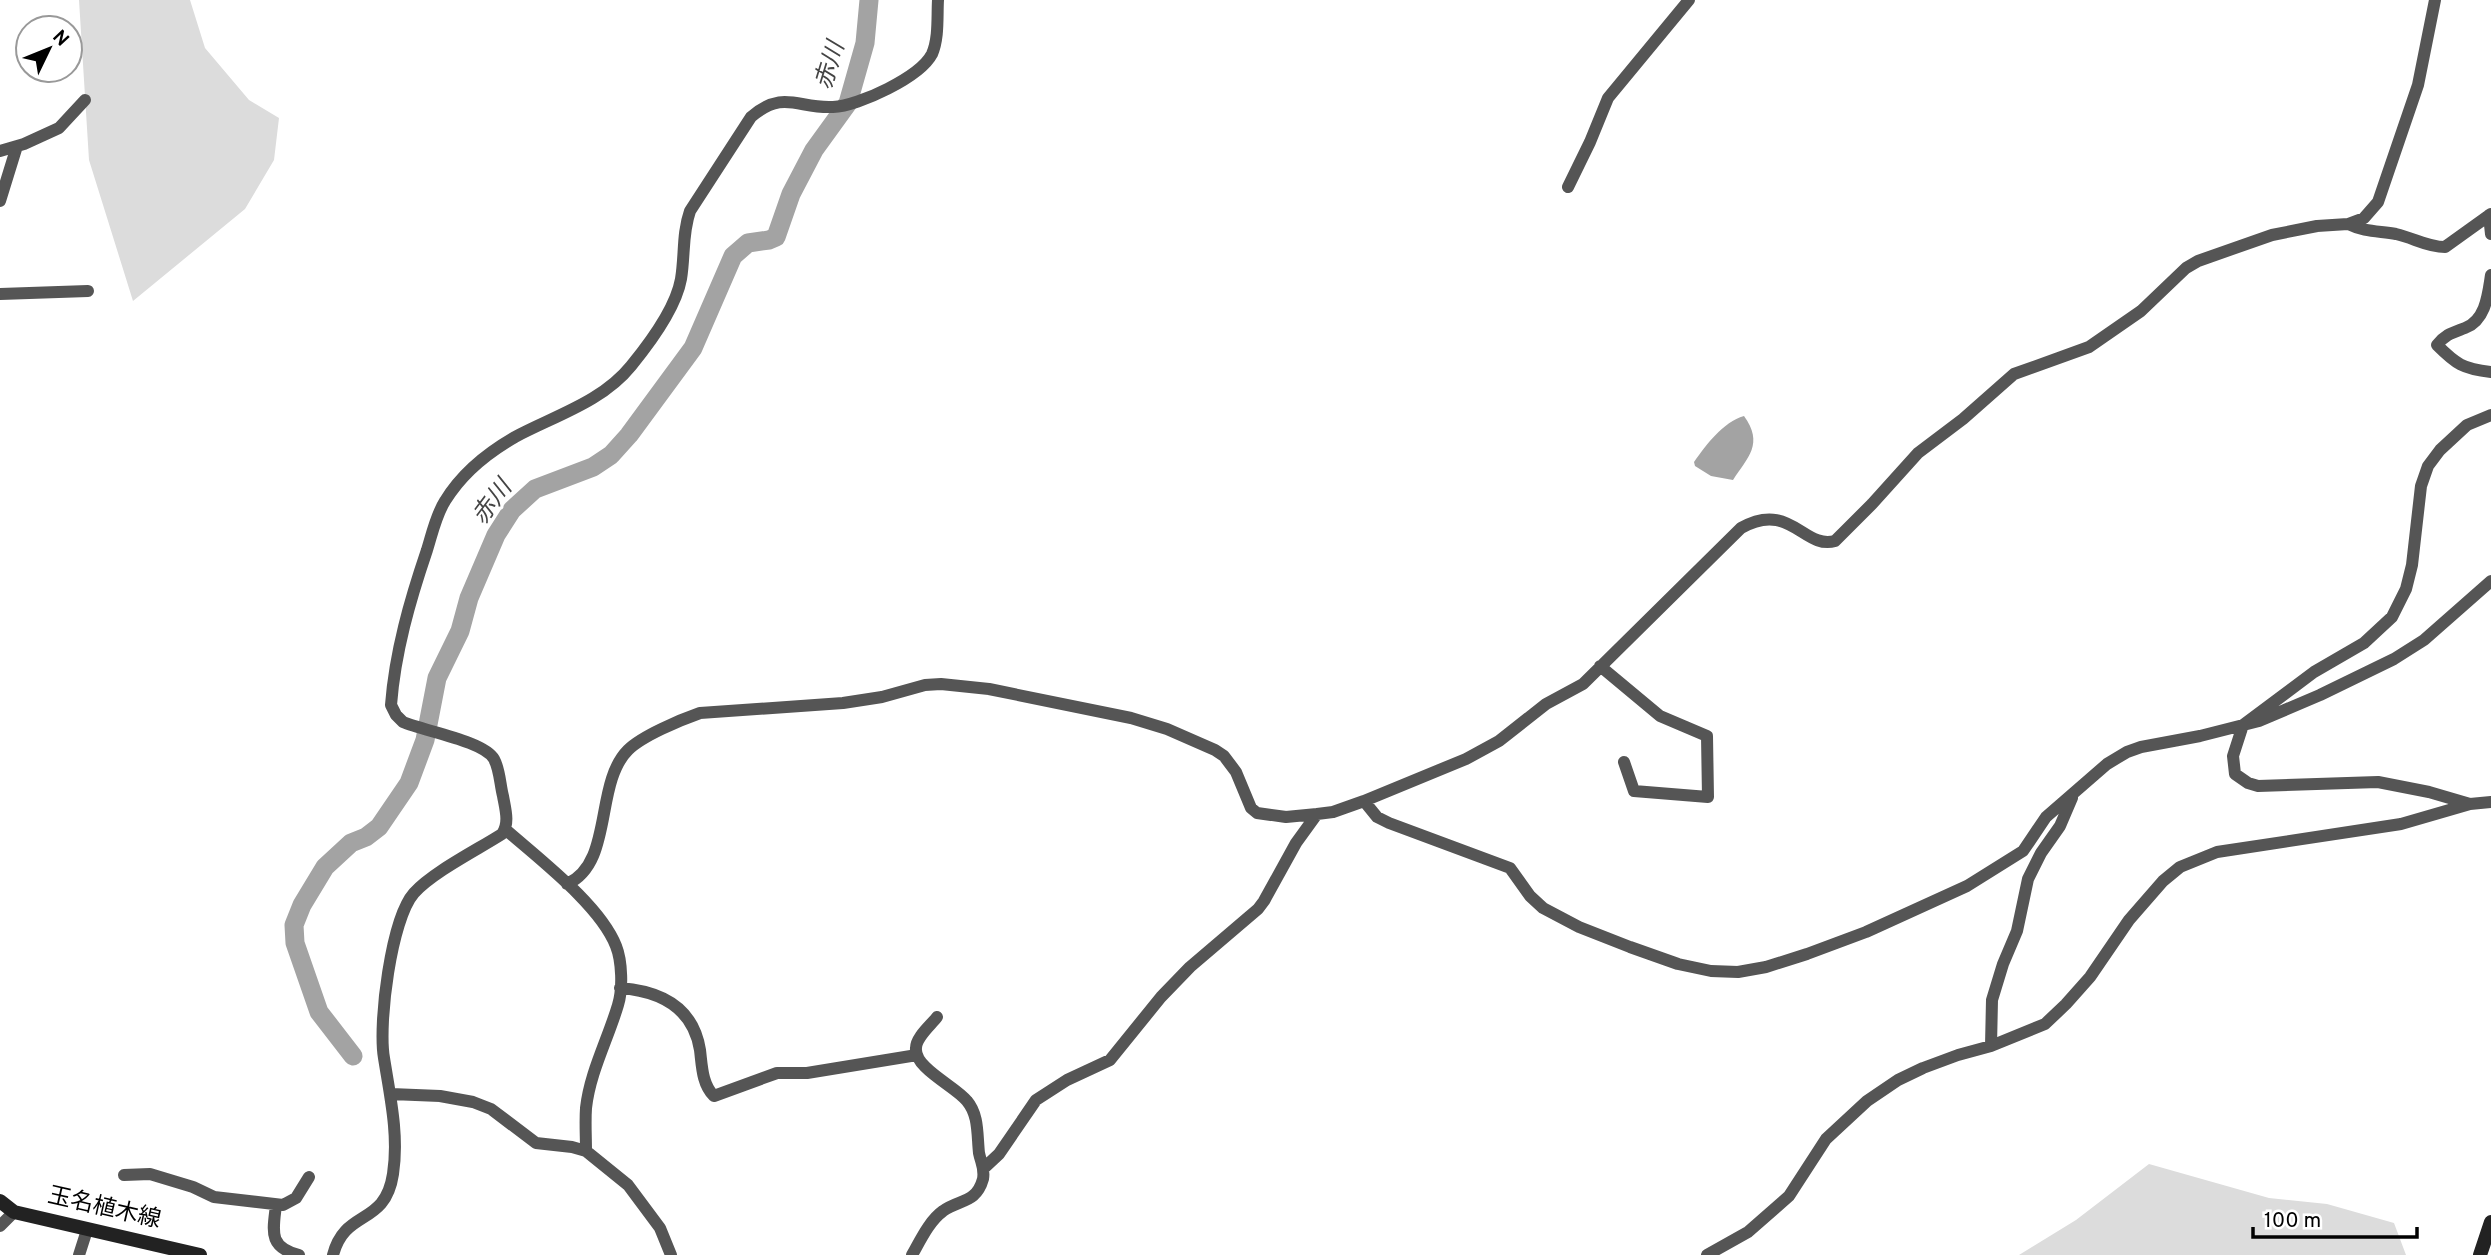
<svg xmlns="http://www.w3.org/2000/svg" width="2491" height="1255" font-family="Overpass,'Noto Sans JP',sans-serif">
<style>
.green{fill:#dcdcdc}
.water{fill:#a3a3a3}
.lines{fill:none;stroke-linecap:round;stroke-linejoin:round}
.river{stroke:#a3a3a3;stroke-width:19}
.minor{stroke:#555;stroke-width:12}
.secondary{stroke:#222;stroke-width:14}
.labels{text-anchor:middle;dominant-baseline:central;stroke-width:6;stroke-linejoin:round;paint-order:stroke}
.street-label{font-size:23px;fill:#000;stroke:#fff}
.water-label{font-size:24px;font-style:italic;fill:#444;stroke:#fff}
</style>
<rect width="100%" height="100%" fill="#fff"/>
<path class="green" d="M79 0H190L205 48 249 100 279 118 274 160 245 209 133 301 89 160Z
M2149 1164 2269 1198 2327 1204 2394 1223 2406 1255H2019L2076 1220Z"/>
<path class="water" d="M1744 416C1764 444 1748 457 1733 480L1711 476 1695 466 1694 462C1706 445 1723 422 1744 416Z"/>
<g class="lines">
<path class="river" d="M353 1056 319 1012 295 943 294 925 302 905 325 867 351 843 366 837 379 827 409 783 425 740 437 678 460 631 469 598 496 535 512 510 535 489 593 467 611 455 629 435 693 348 733 256 748 243 769 240 776 237 791 194 814 150 848 103 865 43 869 0"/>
<path class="minor" d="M0 151 24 144 59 128 85 100
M1568 187 1590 142 1608 98 1689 0
M0 201 17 146
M2489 215 2491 234
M2348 224C2364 232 2379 231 2396 234 2414 238 2427 247 2445 247L2491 214
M2491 275C2488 294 2486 320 2465 328 2452 333 2446 334 2437 345 2456 364 2463 369 2491 372
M0 294 88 291
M1600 666 1660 716 1707 736 1708 797 1634 791 1624 762
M1364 801 1377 817 1389 823 1510 868 1530 896 1543 908 1579 927 1630 947 1678 964 1711 971 1738 972 1766 967 1807 954 1866 932 1967 886 2023 851 2046 817 2107 764 2127 752 2141 747 2200 736 2259 721 2320 695 2394 659 2424 640 2491 581
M2470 804 2429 792 2378 782 2258 786 2248 783 2235 774 2233 756 2243 725 2314 672 2364 643 2392 617 2406 589 2412 565 2421 486 2428 466 2440 450 2467 425 2491 415
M505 829C539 859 600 905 616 946 622 961 623 989 618 1005 608 1039 590 1072 586 1108 585 1122 586 1136 586 1151
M567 884C614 863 594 784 628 750 642 736 680 720 700 713L843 703 882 697 925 685 941 684 989 689 1131 718 1167 729 1215 750 1224 756 1236 772 1251 808 1257 813 1286 817 1317 814
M620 988C659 991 693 1006 700 1050 702 1066 702 1084 714 1096L777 1073H807L917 1055
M1991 1046 1992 1000 2003 964 2017 931 2028 879 2041 853 2060 826 2072 798
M391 1094 440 1096 473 1102 491 1109 536 1143 572 1147 586 1151 628 1185 660 1228 671 1255
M984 1168 999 1154 1036 1100 1067 1080 1110 1060 1161 997 1190 967 1258 909 1264 901 1296 843 1317 814 1333 812 1364 801 1466 759 1499 741 1546 704 1583 684 1741 528C1790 500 1804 550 1835 541L1872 504 1918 453 1963 419 2014 374 2089 347 2141 311 2186 268 2198 261 2272 235 2317 226 2348 224 2364 218 2378 202 2418 85 2435 0
M124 1175 150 1174 193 1187 214 1197 283 1205 296 1198 309 1177
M276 1205C273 1231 268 1247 299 1255
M0 1226 14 1212
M79 1255 87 1230
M333 1255C345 1208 385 1227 393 1174 399 1135 390 1096 384 1058 378 1024 391 919 414 893 433 872 477 850 502 834 510 823 505 808 503 796 500 785 500 770 494 759 484 741 424 731 403 722L396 715 391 705C395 652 410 600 427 550 432 534 436 515 445 501 462 473 487 453 515 437 554 416 602 402 631 366 649 344 676 307 681 279 685 255 682 234 690 211L751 117C784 89 798 109 833 107 859 106 920 77 932 54 939 38 937 17 938 0
M912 1255C920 1241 929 1221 943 1211 959 1199 976 1204 983 1179 985 1168 981 1163 979 1153 977 1135 979 1115 967 1101 955 1086 914 1068 916 1048 916 1037 931 1025 937 1017
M1707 1255 1748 1232 1789 1196 1826 1139 1867 1101 1898 1080 1923 1068 1958 1055 1991 1046 2045 1024 2066 1004 2090 977 2129 920 2163 881 2180 867 2217 852 2401 824 2470 804 2491 802"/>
<path class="secondary" d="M0 1201 14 1212 200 1255
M2480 1255 2491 1222"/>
</g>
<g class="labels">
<g class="street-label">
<text transform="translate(104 1209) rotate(13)">玉名植木線</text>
</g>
<g class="water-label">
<text transform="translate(831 66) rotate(-73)">赤川</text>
<text transform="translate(493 503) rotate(-53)">赤川</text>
</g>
</g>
<g transform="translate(49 49) rotate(47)"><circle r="33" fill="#ffffff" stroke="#999999" stroke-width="2"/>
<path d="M0-5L12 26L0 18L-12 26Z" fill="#000000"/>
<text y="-10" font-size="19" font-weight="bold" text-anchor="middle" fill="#000000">N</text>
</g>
<path d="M2253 1227v10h164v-10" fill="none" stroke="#000000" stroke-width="3.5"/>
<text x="2264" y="1227" font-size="21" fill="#000000" stroke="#ffffff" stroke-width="5" paint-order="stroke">100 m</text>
</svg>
